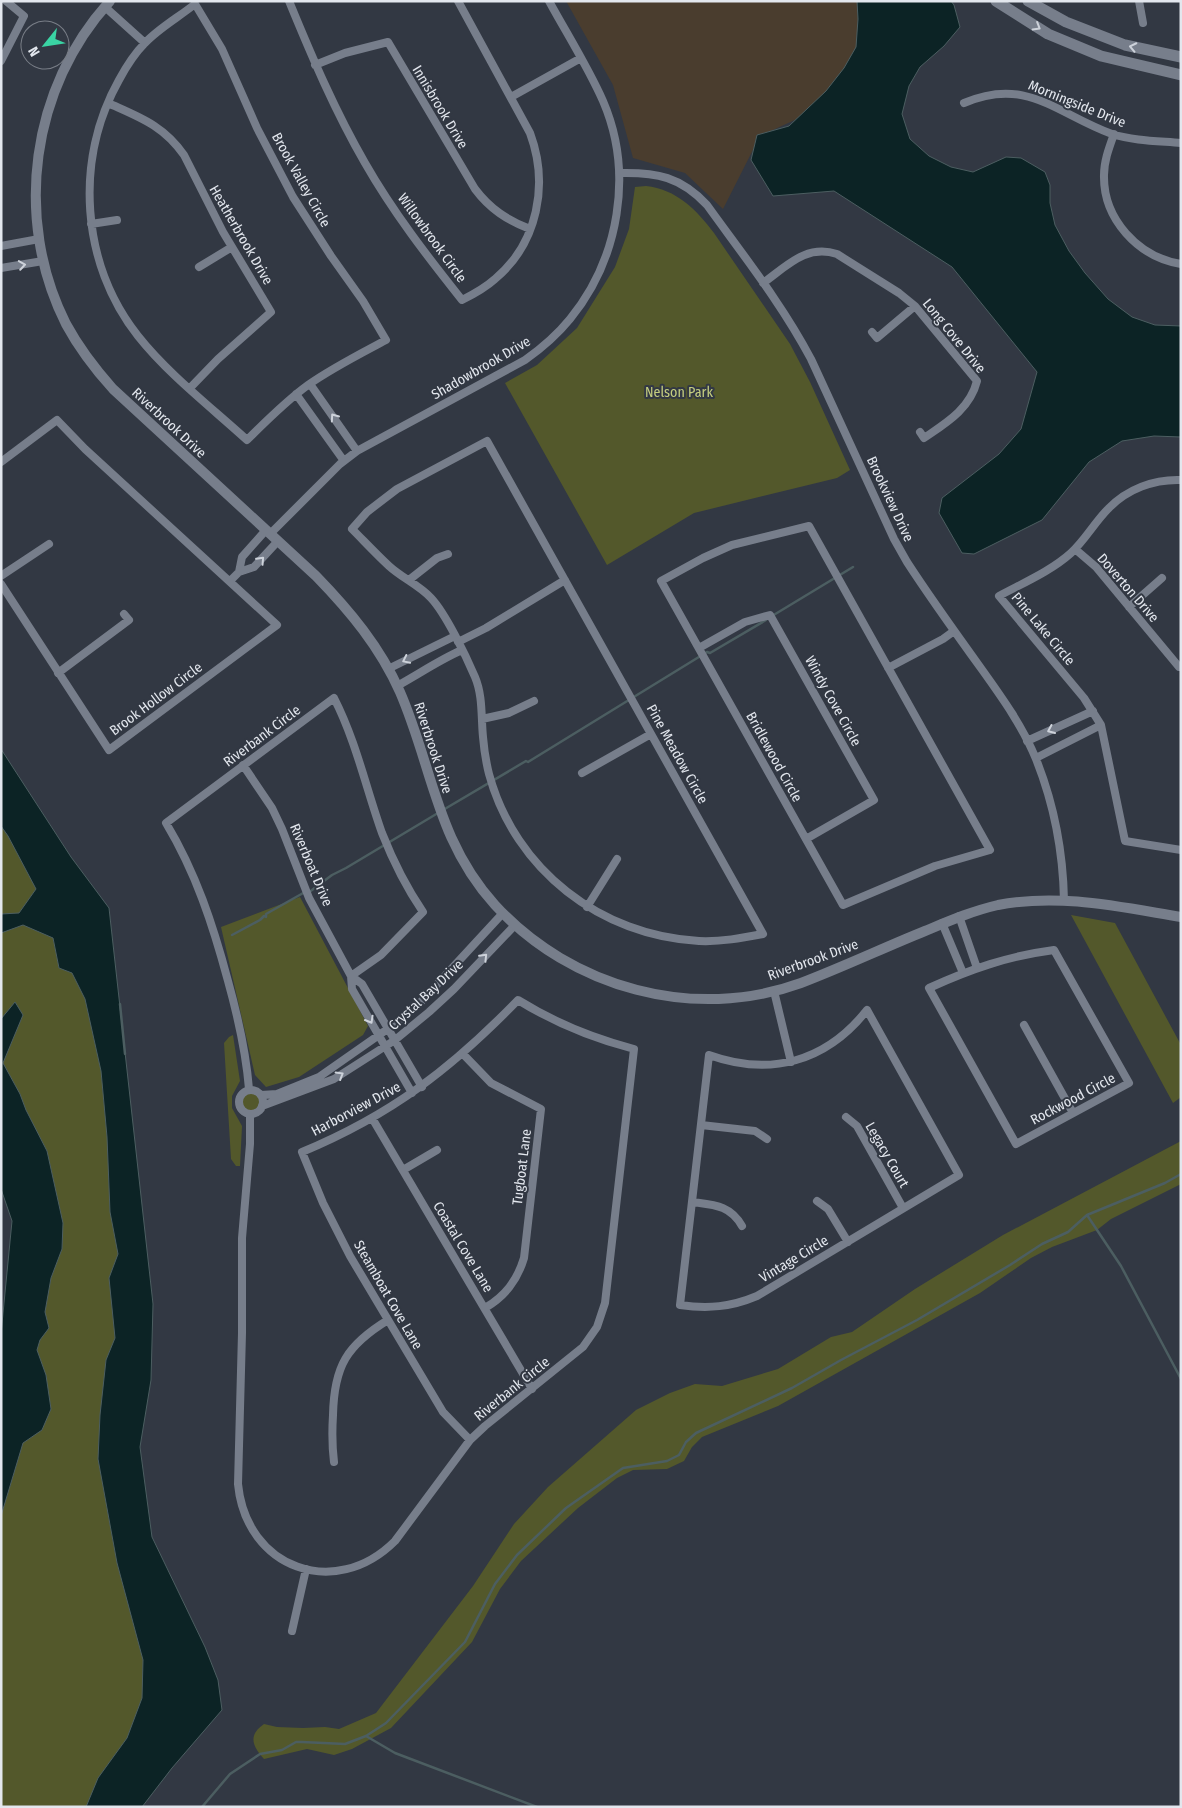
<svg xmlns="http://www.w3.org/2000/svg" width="1182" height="1808" font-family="'Fira Sans Condensed',sans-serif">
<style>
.commercial{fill:#4a3d2e}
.green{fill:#53582b}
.water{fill:#0c2325;stroke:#4c5e61}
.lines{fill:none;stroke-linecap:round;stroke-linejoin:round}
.stream{stroke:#4c5e61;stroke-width:2.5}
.minor{stroke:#777e8b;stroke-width:8}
.tertiary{stroke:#777e8b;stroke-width:10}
.secondary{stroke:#777e8b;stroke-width:11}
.oneway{stroke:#cdd2da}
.labels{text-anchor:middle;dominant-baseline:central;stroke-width:4;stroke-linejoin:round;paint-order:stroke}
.street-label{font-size:14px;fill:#e3e7ee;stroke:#323843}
.park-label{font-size:14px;fill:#c5ce7f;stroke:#323843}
</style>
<rect width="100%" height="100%" fill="#323843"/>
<path class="commercial" d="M566 1H860V50L823 107 760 136 723 209 685 173 633 158 613 85Z"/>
<path class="green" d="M646 186C676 189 697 210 714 233L790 344 810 382 850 470 837 478 694 513 607 565 505 383 537 365 577 328 615 267 629 229 635 187Z
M1 814 96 994 120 1214 111 1482 163 1681 95 1807H1V1504L48 1266 1 1091Z
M300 897 368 1026 363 1035 299 1077 266 1087 255 1075 221 927Z
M1071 915 1115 923 1181 1045V1097L1173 1103Z
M233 1035 240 1081 232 1096V1108L242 1126 240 1166H236L231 1159 224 1043 229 1037Z
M240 1101a10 10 0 1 1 20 0a10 10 0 1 1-20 0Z
M1181 1141V1184L1111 1219 1097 1230 1052 1247 1031 1258 980 1293 778 1406 702 1437 692 1447 684 1461 667 1469 633 1470 617 1478 578 1508 521 1561 500 1589 472 1642 391 1728 352 1749 334 1755 307 1749 264 1759C252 1746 248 1735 264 1724L277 1727 303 1728 325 1727 339 1729 376 1713 473 1586 514 1524 548 1487 636 1410 670 1393 695 1384 722 1386 778 1369 831 1337 852 1332 915 1289 1003 1235Z"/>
<path class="water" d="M857 1H951L954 5 960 27 944 46 920 67 909 86 902 114 910 139 929 156 951 167 973 172 1006 157 1021 158 1045 172 1050 185V203L1055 225 1069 251 1085 273 1108 299 1132 317 1155 325 1181 326V437L1154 436 1122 441 1089 462 1042 520 974 554 962 553 939 513 942 498 999 454 1021 429 1037 372 952 267 834 191 773 196 751 160 757 135 789 126 826 91 844 68 856 47 858 19Z
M1 749 71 857 109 908 153 1304 151 1380 140 1447 152 1537 205 1647 218 1680 222 1710 172 1768 142 1807H86L98 1778 127 1738 142 1698 143 1660 117 1563 98 1459 100 1415 106 1360 115 1338 109 1278 118 1254 110 1212 107 1137 101 1071 85 999 72 973 59 968 53 938 23 925 1 933V914L19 913 36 889 8 836 1 826Z
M15 1002 23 1015 3 1063 20 1094 26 1110 47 1151 63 1223 62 1249 51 1278 45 1312 49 1328 40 1340 37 1350 46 1375 51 1409 42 1430 23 1443 1 1516V1334L12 1221 1 1189V1019Z"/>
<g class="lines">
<path class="stream" d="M772 616 853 567
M443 810 526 761 528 762 707 652 710 653 766 620
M232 935 260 920 264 916 266 917V914L305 892 308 893 332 875 346 868 438 813
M120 1004 125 1054
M1087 1215 1121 1266 1181 1379
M366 1736 395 1753 537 1807
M202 1807 230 1774 260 1754 282 1750 296 1742H302L345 1744 366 1736 386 1723 465 1642 495 1584 517 1555 566 1508 623 1468 667 1461 679 1455 686 1442 696 1433 792 1388 841 1360 917 1320 1010 1265 1042 1244 1068 1232 1087 1215 1165 1183 1181 1174"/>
<path class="minor" d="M289 1C312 57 335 111 365 163 393 212 427 256 462 300 474 294 485 288 495 279 538 243 549 184 530 133L458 1
M1139 1 1143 23
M195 4 222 49 257 128 293 197 331 256 363 301 386 340C360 354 332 368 308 385 286 401 266 421 247 440 212 408 168 374 138 336 81 264 74 160 119 80 126 67 134 54 145 43 159 28 179 17 195 4Z
M105 7 145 43
M1 61 24 16 6 1
M315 65 345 53 388 42 475 189C490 209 507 220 530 229
M511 97 581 58
M108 103C139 117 163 125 184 155L223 232 271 312 218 359 190 388
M964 103C1027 76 1057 114 1112 134 1134 141 1158 141 1181 143
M1114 134C1109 148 1104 161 1104 175 1103 219 1138 257 1181 264
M619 173C657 172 681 177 707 205 743 255 782 304 811 359L894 539 907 562C931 599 957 635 983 671 1003 699 1023 727 1036 759 1054 804 1063 852 1064 900
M91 224 117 220
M1 246 39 239
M199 267 232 247
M1 268 43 261
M763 283C787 266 806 244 837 254L899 293 915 306 977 381C970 409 946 423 924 438L920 432
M872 332 877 338 915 306
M310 384 357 451
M296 394 344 461
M487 441 763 934C742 938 721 942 699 941 601 936 515 870 489 774 486 762 484 749 483 737 481 717 483 696 475 677 466 656 446 614 431 598 419 585 402 578 389 566 376 554 364 541 352 529L367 512 397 489Z
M1 462 57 420 85 449 277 625 109 750 1 584
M1181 480C1154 479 1127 489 1108 509 1095 522 1085 540 1071 553 1051 571 1023 583 999 596L1084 698 1101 725 1125 841 1181 850
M809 526 990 850 935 866 843 905 661 581 703 558 732 545Z
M270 534 340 464 357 451 525 360C542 348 557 335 570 319 619 259 634 173 603 101 588 67 567 34 549 1
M1075 549 1096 567 1179 667 1181 666
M239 572 254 567 278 541
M1 576 49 544
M409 580 437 558 448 554
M230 581 239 572 242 557 266 530
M1129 607 1162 578
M458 642 486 628 565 580
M699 648 745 622 770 615 874 800 806 839
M888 668 943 639 954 631
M388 669 455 636
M58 673 129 620 124 614
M397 686C419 674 439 660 462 650
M482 719 509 713 534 701
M1027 741 1093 711
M1036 758 1101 725
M243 765 272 808 282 829 309 898 351 976 352 989 412 1093
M582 773 651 734
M587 907 617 859
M959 916 977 968
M942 923 963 973
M1054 950 1129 1083 1016 1144 929 988C971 969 1008 956 1054 950Z
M351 976 362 984 422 1087
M774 991 791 1062
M867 1010 959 1175 757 1296C731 1307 708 1309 680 1305L709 1055C770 1077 826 1062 867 1010Z
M1024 1025 1073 1113
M463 1054 491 1083 541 1109 524 1258C517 1281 505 1296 485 1308
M249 1089C246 1052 238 1017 228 981 213 925 196 873 166 823L334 698C356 741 366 788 382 833 393 861 406 887 423 912L381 955 351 976
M239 1102a12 12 0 1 1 24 0a12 12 0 1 1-24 0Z
M261 1095 277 1094 319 1077 389 1028 418 1005 503 913
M262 1106 334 1079 395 1040 429 1012 454 989 515 925
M250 1114V1144L242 1238V1333L238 1484C246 1568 335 1601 395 1541L470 1440 485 1426 583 1347 597 1327 605 1303 634 1049C592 1038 555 1023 518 1000 451 1069 391 1115 302 1152L323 1203 350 1256 443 1412 470 1440
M846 1117 857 1126 903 1208
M372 1118 532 1389
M701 1125 755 1131 767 1139
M403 1170 437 1150
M817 1201 828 1209 848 1242
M692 1202C714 1205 730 1205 742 1226
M334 1462C332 1446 332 1431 333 1415 334 1366 347 1345 388 1320
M292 1631 306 1569"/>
<path class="tertiary" d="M110 1C31 87 13 219 66 324 79 348 95 369 113 389L316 576C350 611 380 647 400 692 433 768 436 840 495 905 571 988 694 1022 801 983 843 967 883 948 925 931 949 921 972 911 998 905 1060 893 1120 907 1181 917"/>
<path class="secondary" d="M996 1 1048 34 1101 56 1181 75
M1028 1 1066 22 1125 45 1181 57"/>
</g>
<defs><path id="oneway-chevron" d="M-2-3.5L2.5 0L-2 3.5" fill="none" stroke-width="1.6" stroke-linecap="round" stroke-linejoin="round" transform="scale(1.25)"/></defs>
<g class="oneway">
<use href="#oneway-chevron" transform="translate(1037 27) rotate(31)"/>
<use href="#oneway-chevron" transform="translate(1133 47) rotate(-168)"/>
<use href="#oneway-chevron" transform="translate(22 265) rotate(-9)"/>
<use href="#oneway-chevron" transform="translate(334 417) rotate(-125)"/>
<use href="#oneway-chevron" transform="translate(261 560) rotate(-47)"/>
<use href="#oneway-chevron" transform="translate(406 660) rotate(154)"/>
<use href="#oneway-chevron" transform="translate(1051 730) rotate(156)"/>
<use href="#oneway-chevron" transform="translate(484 957) rotate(-46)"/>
<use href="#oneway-chevron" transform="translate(370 1020) rotate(60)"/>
<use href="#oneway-chevron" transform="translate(340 1075) rotate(-31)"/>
</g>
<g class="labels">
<g class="street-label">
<text transform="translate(1077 104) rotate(22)">Morningside Drive</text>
<text transform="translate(440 107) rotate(59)">Innisbrook Drive</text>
<text transform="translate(301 180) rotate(61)">Brook Valley Circle</text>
<text transform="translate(241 235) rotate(60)">Heatherbrook Drive</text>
<text transform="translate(432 238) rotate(54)">Willowbrook Circle</text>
<text transform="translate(954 336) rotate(51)">Long Cove Drive</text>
<text transform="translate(481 368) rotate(-30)">Shadowbrook Drive</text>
<text transform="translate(169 423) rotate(43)">Riverbrook Drive</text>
<text transform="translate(890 499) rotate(65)">Brookview Drive</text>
<text transform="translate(1128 588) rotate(49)">Doverton Drive</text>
<text transform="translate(1043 629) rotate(50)">Pine Lake Circle</text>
<text transform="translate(156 699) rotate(-37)">Brook Hollow Circle</text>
<text transform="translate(833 701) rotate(61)">Windy Cove Circle</text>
<text transform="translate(262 736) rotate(-37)">Riverbank Circle</text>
<text transform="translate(433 748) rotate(72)">Riverbrook Drive</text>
<text transform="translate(677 754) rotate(61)">Pine Meadow Circle</text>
<text transform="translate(774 757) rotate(61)">Bridlewood Circle</text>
<text transform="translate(311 865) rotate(67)">Riverboat Drive</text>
<text transform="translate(813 960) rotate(-20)">Riverbrook Drive</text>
<text transform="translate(426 995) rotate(-43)">Crystal Bay Drive</text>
<text transform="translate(1073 1099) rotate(-28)">Rockwood Circle</text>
<text transform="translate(356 1109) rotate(-28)">Harborview Drive</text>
<text transform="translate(887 1155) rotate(60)">Legacy Court</text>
<text transform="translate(522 1167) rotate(-83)">Tugboat Lane</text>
<text transform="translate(463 1247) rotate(59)">Coastal Cove Lane</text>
<text transform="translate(794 1259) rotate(-31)">Vintage Circle</text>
<text transform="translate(388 1295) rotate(60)">Steamboat Cove Lane</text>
<text transform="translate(512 1389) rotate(-39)">Riverbank Circle</text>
</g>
<g class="park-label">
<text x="679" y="392">Nelson Park</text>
</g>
</g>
<rect width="1182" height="1808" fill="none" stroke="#e3e7ee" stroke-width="5"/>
<g transform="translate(45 45) rotate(240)"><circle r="24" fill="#323843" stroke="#797e87"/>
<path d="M0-4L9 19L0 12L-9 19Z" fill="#3ad4a4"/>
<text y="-8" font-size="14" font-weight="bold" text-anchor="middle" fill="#e3e7ee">N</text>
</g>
</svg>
